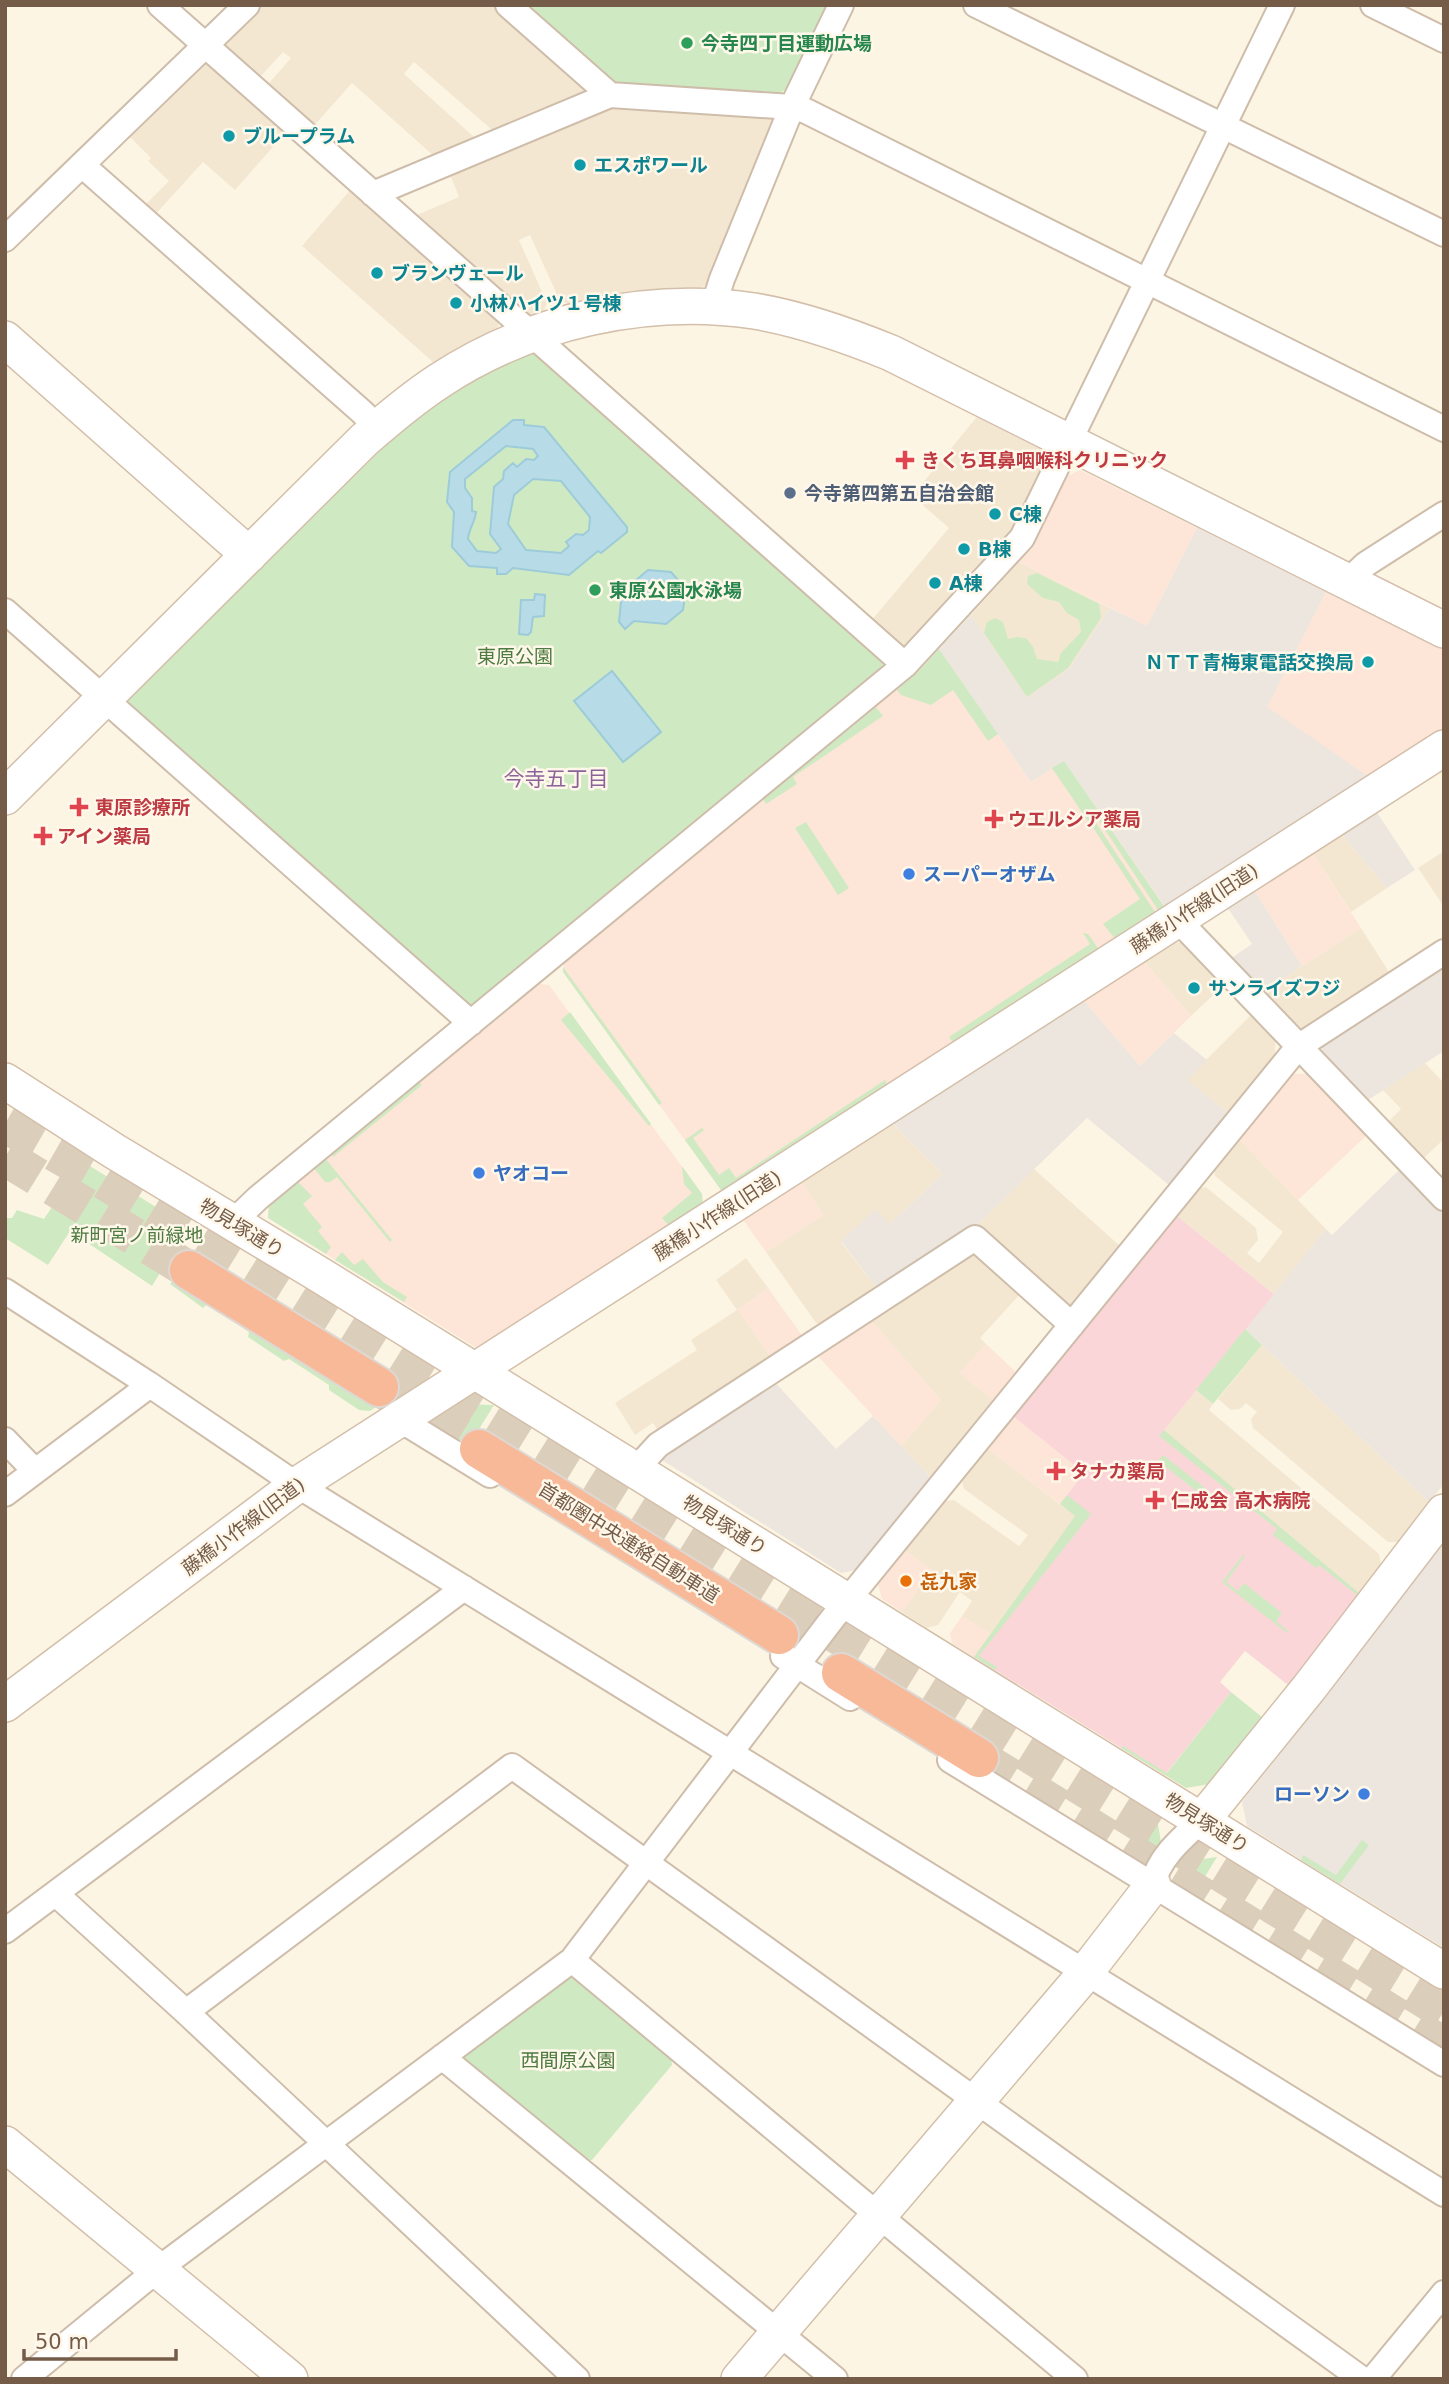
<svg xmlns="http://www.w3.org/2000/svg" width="1449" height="2384" font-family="'DejaVu Sans','Noto Sans JP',sans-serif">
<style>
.residential{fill:#f4e7d2}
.commercial{fill:#fde5d7}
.industrial{fill:#ece6de}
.medical{fill:#fbd6d8}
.green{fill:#cfeac2}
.water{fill:#b7dce7;stroke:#9dcbd9;stroke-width:2;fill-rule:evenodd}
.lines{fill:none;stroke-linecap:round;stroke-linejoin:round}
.highway-tunnel{stroke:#dbcfbc;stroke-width:38;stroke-dasharray:38 19;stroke-linecap:butt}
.street-casing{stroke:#cebdaa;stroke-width:28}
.secondary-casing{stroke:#d3bfaa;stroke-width:38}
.highway-casing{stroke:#ded8d3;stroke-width:42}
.street{stroke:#fff;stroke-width:24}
.secondary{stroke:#fff;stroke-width:35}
.highway{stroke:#f8b999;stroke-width:38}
.leisure-dot{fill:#2e9e5b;stroke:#fff8ea;stroke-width:2.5}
.culture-dot{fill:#0f9aa8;stroke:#fff8ea;stroke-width:2.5}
.health-dot{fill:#e0444e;stroke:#fff8ea;stroke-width:2.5}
.service-dot{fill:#5c6f8a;stroke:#fff8ea;stroke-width:2.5}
.shop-dot{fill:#3f7fe0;stroke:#fff8ea;stroke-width:2.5}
.food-dot{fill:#e8710a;stroke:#fff8ea;stroke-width:2.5}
.labels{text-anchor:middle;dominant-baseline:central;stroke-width:5;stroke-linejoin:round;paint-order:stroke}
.leisure-label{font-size:19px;font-weight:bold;fill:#27864d;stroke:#fff8ea;text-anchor:start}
.culture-label{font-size:19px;font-weight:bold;fill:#0d838f;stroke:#fff8ea;text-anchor:start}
.health-label{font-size:19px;font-weight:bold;fill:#be3a42;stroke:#fff8ea;text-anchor:start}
.service-label{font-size:19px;font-weight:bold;fill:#4e5e75;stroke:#fff8ea;text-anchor:start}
.park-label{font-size:19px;fill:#4d7b41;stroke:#fff8ea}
.shop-label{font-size:19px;font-weight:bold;fill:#366cbe;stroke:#fff8ea;text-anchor:start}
.street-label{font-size:19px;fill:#755c49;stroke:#fff8ea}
.food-label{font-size:19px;font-weight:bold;fill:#c56008;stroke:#fff8ea;text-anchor:start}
.neighbourhood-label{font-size:21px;fill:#8b6499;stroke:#fff8ea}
</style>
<rect width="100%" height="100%" fill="#fdf5e3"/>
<path class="residential" d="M261 5H494L585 87 584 97 500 132 491 129 414 62 404 74 473 136V143L436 158 352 83 312 128 270 91V82L291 58 283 52 262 75 253 76 225 51V40Z
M203 62H211L287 131 235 190 203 162 154 216 143 207 169 181 148 161 151 158 127 134Z
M609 105 771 114 777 123 710 282 701 288 627 293 569 305 559 299 530 235 519 240 547 303 543 312 531 316 523 314 412 217 459 197 449 172Z
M352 188 499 318 498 329 462 346 434 363 302 246Z
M980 413 1042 445 1049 461 1011 535 906 649 898 647 871 621 949 528 912 496Z
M1019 562 1110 608 1069 669 1027 699 971 615Z
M1339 831 1387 888 1351 912 1310 849Z
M1444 851V907L1418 868Z
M1361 928 1391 975 1308 1029H1298L1262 992Z
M1165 941 1181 943 1223 986 1191 1016 1140 957Z
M1251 1015 1275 1040V1054L1228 1113 1186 1080Z
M1425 1063 1444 1083V1139L1424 1158 1388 1122 1401 1109 1383 1090Z
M889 1120 943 1174 890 1224 841 1242 879 1291 828 1325 816 1323 766 1252 823 1215 799 1178Z
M1239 1139 1326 1229 1274 1294 1177 1216 1199 1188 1206 1187 1256 1228 1258 1240 1247 1253 1259 1263 1283 1232 1215 1176 1214 1170Z
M1034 1169 1120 1246 1072 1305 1063 1306 975 1227Z
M971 1250 1022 1292 980 1338 986 1344 960 1373 995 1401 932 1479 901 1446 941 1400 868 1317Z
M746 1258 768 1288 738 1310 773 1360 660 1434 653 1423 635 1435 615 1403 697 1350 691 1340 737 1310 716 1280Z
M1262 1345 1429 1502 1399 1542H1388L1253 1428 1251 1419 1257 1412 1246 1403 1240 1409 1231 1410 1218 1399Z
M1196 1390 1213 1404 1209 1410 1379 1554 1381 1565 1359 1593 1164 1430Z
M988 1449 1075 1516 990 1634 962 1616 972 1601 960 1592 938 1625 927 1628 902 1612 932 1570 905 1551 946 1501 954 1500 1019 1546 1028 1535 964 1489 962 1481Z"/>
<path class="commercial" d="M1080 470 1197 528 1147 626 1019 562 1034 546 1067 476Z
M1326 592 1444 650V733L1372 779 1266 708Z
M939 649 1031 782 1064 761 1166 909 721 1190 563 972 564 963 918 672Z
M1310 849 1361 928 1302 966 1252 887Z
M1140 957 1191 1016 1140 1066 1080 996Z
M540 984 549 985 702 1194 703 1207 484 1346 475 1347 268 1218 269 1204Z
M1292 1074H1308L1367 1135 1298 1200 1239 1139Z
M799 1178 823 1215 766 1252 744 1221 746 1212Z
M768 1288 801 1334 799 1343 773 1360 738 1310Z
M868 1317 941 1400 901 1446 814 1352Z
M986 1344 1018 1374 995 1401 960 1373Z
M1014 1417 1084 1473 1060 1504 988 1449Z
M905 1551 932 1570 902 1612 882 1599 878 1585Z
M962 1616 990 1634 974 1657 952 1643 950 1633Z"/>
<path class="industrial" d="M1197 528 1326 592 1267 707 1372 779 1168 911 1064 761 1031 782 939 649 971 615 1027 698 1069 669 1110 608 1147 626Z
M1374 808 1415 870 1387 888 1339 831Z
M1252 887 1302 966 1262 992 1230 959 1252 944 1225 904Z
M1444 964V1051L1368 1100 1322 1052 1321 1043Z
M1080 996 1140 1066 1174 1033 1207 1060 1187 1080 1228 1113 1169 1185 1087 1118 975 1227 879 1291 841 1241 876 1209 890 1224 943 1174 889 1120Z
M1400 1169 1444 1215V1484L1429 1502 1245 1329 1326 1229 1332 1235Z
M772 1379 836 1449 873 1416 932 1479 856 1570 841 1573 662 1460V1451Z
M1444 1543V1948L1247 1826 1242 1802Z"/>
<path class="medical" d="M1177 1216 1274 1294 1164 1430 1359 1593 1288 1685 1245 1651 1220 1682 1231 1692 1165 1775 974 1657 1075 1516 1060 1504 1084 1473 1014 1417Z"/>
<path class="green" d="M522 5H829L788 88 780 93 616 85Z
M528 353 540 355 883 658V667L473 1005H464L129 707 128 700 395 436C440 399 475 378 528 353Z
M1037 573 1099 604 1101 618 1068 668 1027 697 984 633 987 622 995 618 1003 622 1008 639 1017 637 1026 638 1033 647 1037 659 1058 662 1061 653 1081 632 1079 620 1067 613 1059 602 1043 598 1027 584 1028 576Z
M939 649 998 734 988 741 953 690 931 705 901 695 897 690 918 672Z
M876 707 883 716 793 777 797 784 766 804 763 799Z
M1064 761 1166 909 1160 913 1096 816 1088 821 1052 768Z
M806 822 849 888 838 895 795 828Z
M1096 823 1157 915 1117 941 1103 924 1140 899 1092 826Z
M1083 933 1088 934 1100 951 955 1045 949 1037 1090 944Z
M563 967 662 1103 659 1105 563 972Z
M570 1012 651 1124 649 1126 561 1020Z
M885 1080 889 1087 726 1192 721 1190 685 1140 702 1128 704 1130 693 1138 719 1175 729 1168 736 1178Z
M419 1082 422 1085 333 1157 331 1153Z
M325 1158 392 1240 390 1242 337 1177 330 1182H325L313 1167Z
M82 1161 188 1227 152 1286 70 1231 48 1265 5 1238V1218H12L17 1210 44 1219Z
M682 1166 702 1194 703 1207 670 1227 662 1218 692 1193 684 1184Z
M297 1181 312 1196 303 1204 322 1227 318 1231 331 1247 326 1254 268 1218 269 1204Z
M342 1252 354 1265 363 1259 383 1282 407 1297 404 1302 335 1260Z
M174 1279 376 1405 409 1351 412 1353V1383L370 1411 359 1410 329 1390V1385L289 1359 284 1361 248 1337 249 1332 207 1304 203 1308 170 1284Z
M1245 1329 1262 1345 1213 1404 1196 1390Z
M463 1404 494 1405 466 1450 441 1434 440 1419Z
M1164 1430 1359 1593 1357 1595 1319 1565 1316 1568 1273 1535 1277 1529 1159 1436Z
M1163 1455 1228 1506 1223 1512 1158 1461Z
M1067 1495 1091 1514 979 1656 997 1667 995 1670 974 1657 1075 1516 1060 1504Z
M1243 1555 1245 1556 1226 1582 1238 1591 1244 1583 1282 1613 1276 1621 1288 1631 1287 1633 1222 1582Z
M1231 1692 1262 1717 1210 1784 1186 1788 1121 1748 1123 1746 1167 1773Z
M1157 1818 1161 1842 1148 1860H1131Z
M1362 1840 1369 1845 1340 1884 1301 1860 1303 1855 1336 1875Z
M1217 1857 1192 1898 1183 1892 1180 1879 1195 1860Z
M565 1976H575L671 2055 672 2065 592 2160 582 2161 462 2063 461 2053Z"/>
<path class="water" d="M513 420H524V425L544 427 627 527V532L601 553 598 551 569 575 513 568 506 574H497V568L469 566 452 547 454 512 447 502 450 472ZM506 446 533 449 538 456 534 460 526 459 517 467 513 463 504 471 503 479 494 487 490 534 501 549 496 553 477 551 468 539C469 528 475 522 476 512L472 511V498L465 488V479ZM533 479 561 481 590 517 589 530 583 535 576 534 566 542 569 546 561 553 526 550 508 524 514 495Z
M648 570 671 572 686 589 683 610 666 624 634 621 625 629 619 622 622 592Z
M535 594 545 595 544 616 533 617 531 632 528 635 519 634 521 600H534Z
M612 671 661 732 623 762 574 701Z"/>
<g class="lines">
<path class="highway-tunnel" d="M5 1124 103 1180 205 1243 1444 2011
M5 1157 189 1270
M379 1387 479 1449
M779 1635 841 1673
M979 1758 1444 2046"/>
<defs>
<path id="street" d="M160 5 905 665
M508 5 610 95
M976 5 1444 234
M1373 5 1444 40
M82 165 362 412 378 428
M373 194 610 95 792 107 806 111 1444 429
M5 239 247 5
M713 307 722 279 792 107 841 5
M1347 582 1366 564 1444 514
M5 611 471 1023
M1177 919 1444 1198
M233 1222 258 1198 905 665 1022 538 1282 5
M5 1291 150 1385 297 1485 1444 2194
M399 1419 490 1475
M5 1440 35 1471
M638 1472 647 1457 658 1445 975 1238 1072 1325
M5 1494 150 1385
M783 1656 850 1698
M950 1760 1444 2064
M1153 1885C1157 1859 1183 1837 1202 1820
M56 1894 186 2012 577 2379
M5 1931 464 1588
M572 1960 1075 2379
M186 2012 512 1766 1362 2379
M442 2057 835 2379
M24 2379 157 2270 572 1960 833 1618 1298 1047 1444 952
M1373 2379 1444 2293"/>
<path id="secondary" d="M5 339 249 555
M5 797 364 440C388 419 413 398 439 381 530 321 646 295 754 311 802 319 847 335 891 353L1444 630
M5 1081 114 1151 320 1275 1444 1971
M5 1704 297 1485 1444 748
M1202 1820 1309 1688 1444 1512
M5 2144 290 2379
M739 2379 1078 1982 1153 1885"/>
<path id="highway" d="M189 1270 379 1387
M479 1449 779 1635
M841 1673 979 1758"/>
</defs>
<use href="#street" class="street-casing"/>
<use href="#secondary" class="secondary-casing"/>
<use href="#highway" class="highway-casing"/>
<use href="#street" class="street"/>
<use href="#secondary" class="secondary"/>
<use href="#highway" class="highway"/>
</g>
<g class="leisure-dot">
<circle cx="687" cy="43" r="7"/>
<circle cx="595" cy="590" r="7"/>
</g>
<g class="culture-dot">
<circle cx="229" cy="136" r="7"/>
<circle cx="580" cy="165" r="7"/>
<circle cx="377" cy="273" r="7"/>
<circle cx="456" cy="303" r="7"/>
<circle cx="995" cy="514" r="7"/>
<circle cx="964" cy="549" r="7"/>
<circle cx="935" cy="583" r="7"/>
<circle cx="1368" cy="662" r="7"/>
<circle cx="1194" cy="988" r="7"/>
</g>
<g class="health-dot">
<path d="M901.5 449.5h7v7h7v7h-7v7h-7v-7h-7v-7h7z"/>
<path d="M75.5 796.5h7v7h7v7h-7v7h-7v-7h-7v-7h7z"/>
<path d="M990.5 808.5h7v7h7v7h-7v7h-7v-7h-7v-7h7z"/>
<path d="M39.5 825.5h7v7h7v7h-7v7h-7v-7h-7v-7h7z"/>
<path d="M1052.5 1460.5h7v7h7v7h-7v7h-7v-7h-7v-7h7z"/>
<path d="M1151.5 1489.5h7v7h7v7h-7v7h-7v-7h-7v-7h7z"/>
</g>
<circle class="service-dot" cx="790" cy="493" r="7"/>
<g class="shop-dot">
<circle cx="909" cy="874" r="7"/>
<circle cx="479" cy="1173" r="7"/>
<circle cx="1364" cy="1794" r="7"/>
</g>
<circle class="food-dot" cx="906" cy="1581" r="7"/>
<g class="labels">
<g class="leisure-label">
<text x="701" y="43">今寺四丁目運動広場</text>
<text x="609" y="590">東原公園水泳場</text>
</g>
<g class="culture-label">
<text x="243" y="136">ブループラム</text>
<text x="594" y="165">エスポワール</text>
<text x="391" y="273">ブランヴェール</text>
<text x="470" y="303">小林ハイツ１号棟</text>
<text x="1009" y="514">C棟</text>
<text x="978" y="549">B棟</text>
<text x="949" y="583">A棟</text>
<text x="1354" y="662" text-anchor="end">ＮＴＴ青梅東電話交換局</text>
<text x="1208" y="988">サンライズフジ</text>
</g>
<g class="health-label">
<text x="921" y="460">きくち耳鼻咽喉科クリニック</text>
<text x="95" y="807">東原診療所</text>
<text x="1008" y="819">ウエルシア薬局</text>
<text x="57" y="836">アイン薬局</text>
<text x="1070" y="1471">タナカ薬局</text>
<text x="1171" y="1500">仁成会 高木病院</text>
</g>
<g class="service-label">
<text x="804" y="493">今寺第四第五自治会館</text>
</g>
<g class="park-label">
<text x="515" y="656">東原公園</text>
<text x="137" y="1235">新町宮ノ前緑地</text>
<text x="568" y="2060">西間原公園</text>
</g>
<g class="shop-label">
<text x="923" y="874">スーパーオザム</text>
<text x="493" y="1173">ヤオコー</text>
<text x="1350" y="1794" text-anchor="end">ローソン</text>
</g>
<g class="street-label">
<text transform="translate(1194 908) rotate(-33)">藤橋小作線(旧道)</text>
<text transform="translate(717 1215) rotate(-33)">藤橋小作線(旧道)</text>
<text transform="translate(242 1228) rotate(31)">物見塚通り</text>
<text transform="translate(725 1525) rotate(32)">物見塚通り</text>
<text transform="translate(243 1526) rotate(-37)">藤橋小作線(旧道)</text>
<text transform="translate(629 1542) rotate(32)">首都圏中央連絡自動車道</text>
<text transform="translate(1207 1823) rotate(32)">物見塚通り</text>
</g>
<g class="food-label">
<text x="920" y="1581">㐂九家</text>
</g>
<g class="neighbourhood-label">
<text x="556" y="779">今寺五丁目</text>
</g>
</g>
<rect width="1449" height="2384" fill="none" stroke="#755c49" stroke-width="14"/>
<path d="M24 2349v10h152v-10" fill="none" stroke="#755c49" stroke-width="3.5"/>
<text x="35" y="2349" font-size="21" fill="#755c49" stroke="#fff8ea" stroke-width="5" paint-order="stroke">50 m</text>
</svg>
